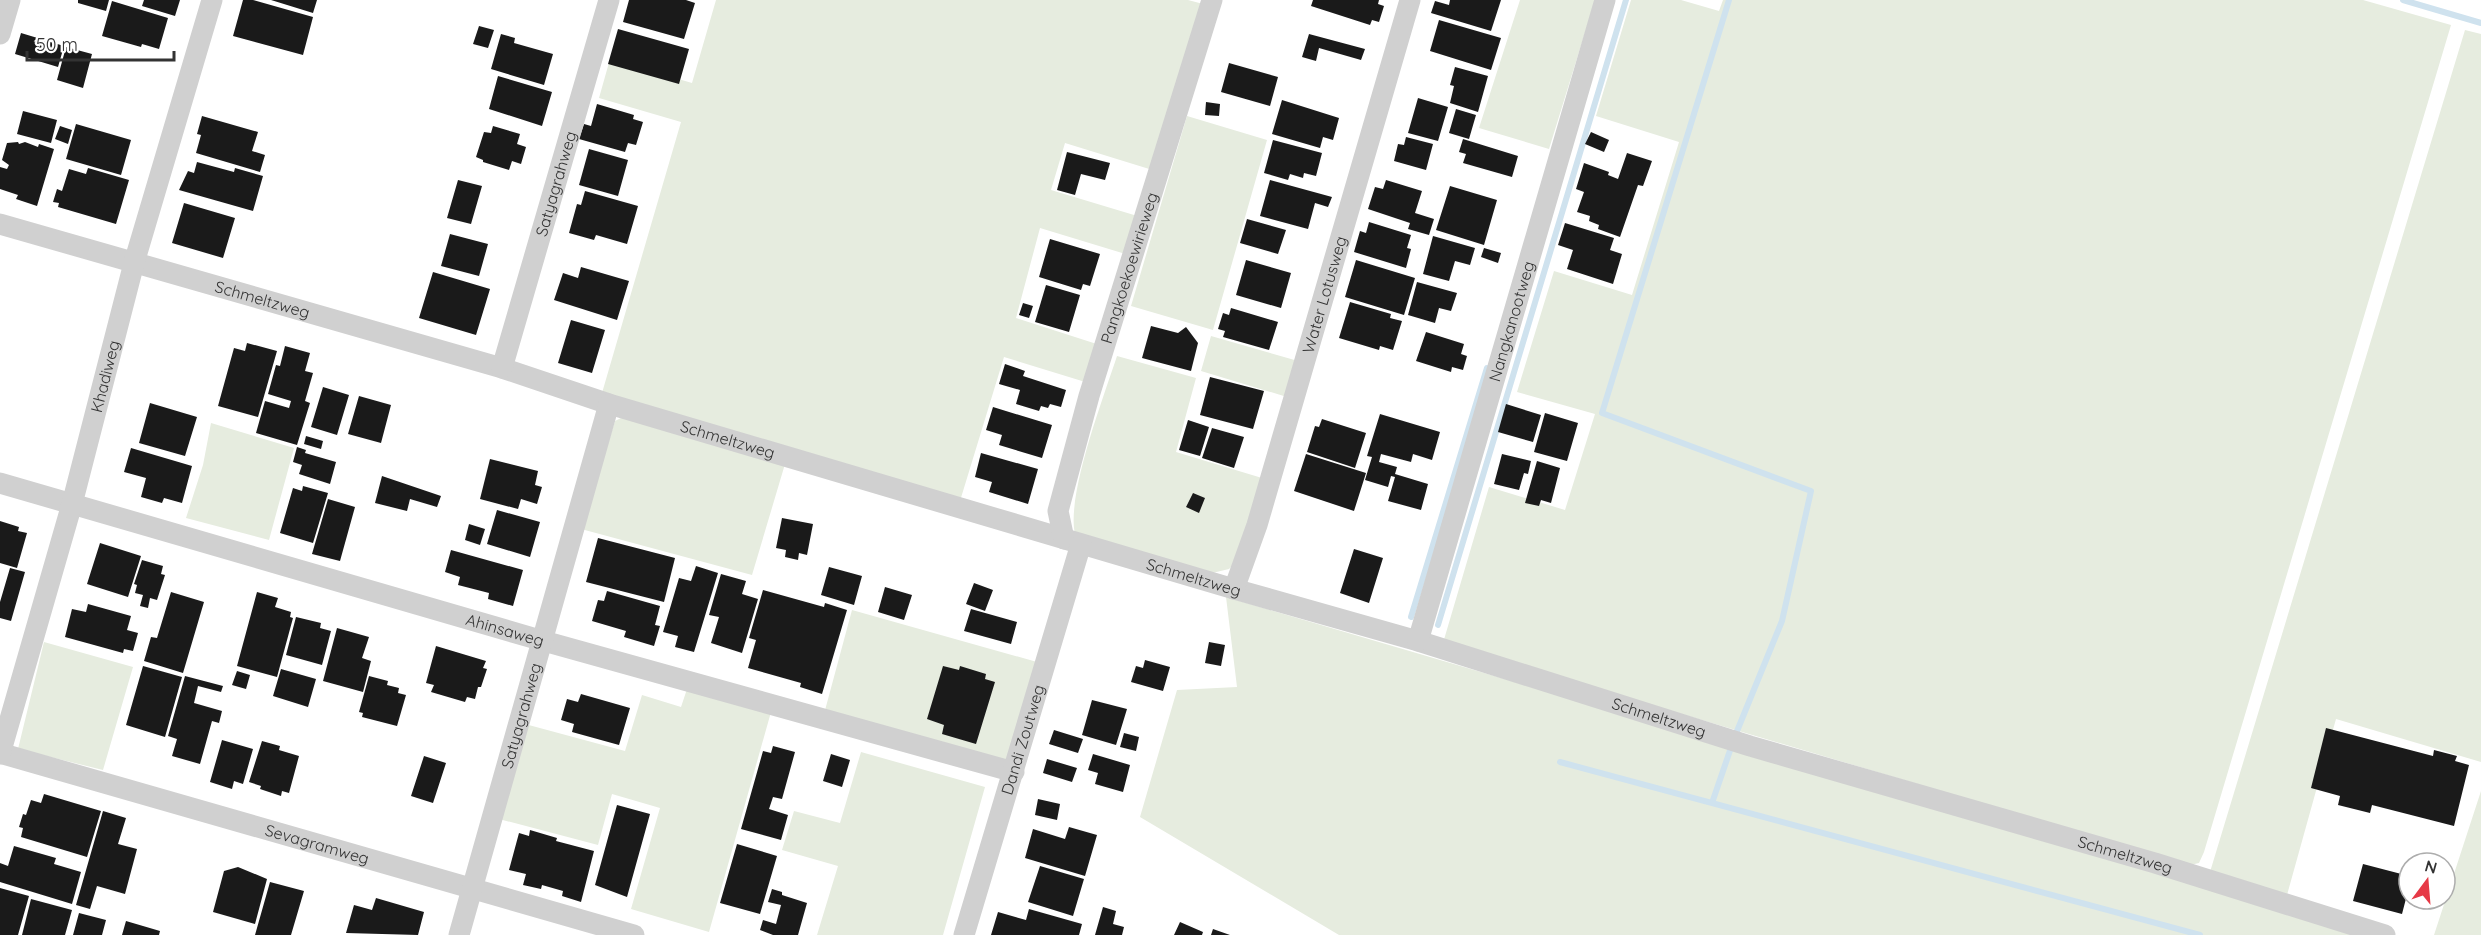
<svg xmlns="http://www.w3.org/2000/svg" width="2481" height="935" font-family="Quicksand,sans-serif">
<style>
.green{fill:#e6ecdf}
.lines{fill:none;stroke-linecap:round;stroke-linejoin:round}
.stream{stroke:#cfe2ee;stroke-width:6}
.building{fill:#1a1a1a}
.minor{stroke:#d0d0d0;stroke-width:21}
.labels{text-anchor:middle;dominant-baseline:central;stroke-width:6;stroke-linejoin:round;paint-order:stroke}
.street-label{font-size:16px;fill:#333;stroke:#fff}
</style>
<rect width="100%" height="100%" fill="#fff"/>
<path class="green" d="M716 0H1188L1207 5 1159 172 1065 143 1051 190 1144 218 1132 256 1040 228 1016 318 1106 347 1095 385 1004 357 960 501 602 393 681 122 599 98 610 59 692 83Z
M1520 0H1595L1549 149 1479 128Z
M1631 0H1681L1719 11 1723 0H2363L2451 25 2204 852 2199 863 2190 865 1443 643 1489 487 1565 510 1595 414 1517 392 1554 271 1632 295 1679 142 1596 116Z
M2465 30 2481 34V762L2336 719 2287 895 2210 872Z
M1187 116 1267 140 1213 330 1131 306Z
M1211 336 1298 361 1287 397 1201 371Z
M1117 356 1196 378 1176 452 1262 478 1237 561 1229 569 1208 574 1075 534C1066 495 1104 396 1117 356Z
M623 417 785 464 752 575 581 529 615 421Z
M211 423 294 448 269 540 186 518 203 465Z
M1226 597 2106 856 2359 935H1339L1140 817 1177 690 1237 687Z
M852 610 1037 662 1011 752 1006 759 999 761 824 714Z
M44 642 133 667 103 770 18 749Z
M687 689 771 712 709 932 631 909 660 808 612 794 598 845 499 819 525 724 625 751 642 695 681 707Z
M861 752 985 787 943 935H817L838 866 782 850 794 811 840 823Z
M2481 791V935H2434Z"/>
<g class="lines">
<path class="stream" d="M2403 0 2481 23
M1411 617 1487 368
M1438 625 1626 0
M1560 762 2200 935
M1712 803 1735 736 1782 621 1811 491 1602 413 1729 0"/>
</g>
<path class="building" d="M78 0H109L106 11 78 3Z
M144 0H180L175 16 142 6Z
M243 0H253L313 17 303 55 233 36Z
M271 0H317L313 13Z
M629 0H686L695 3 684 39 623 22Z
M1313 0H1379L1378 4 1384 6 1379 22 1372 20 1370 25 1311 6Z
M1450 0H1501L1491 31 1431 13 1435 1 1449 5Z
M112 1 168 18 159 49 142 44 141 47 102 36Z
M1439 20 1501 38 1491 70 1430 51Z
M479 26 494 30 488 48 473 44Z
M618 29 689 49 679 84 608 64Z
M21 33 64 46 58 67 15 54Z
M501 34 515 38 514 43 553 54 544 85 491 69Z
M1309 34 1365 49 1361 60 1319 48 1316 61 1302 57Z
M66 47 92 54 83 88 57 80Z
M1229 63 1278 77 1270 106 1221 92Z
M1455 67 1488 76 1478 112 1450 103 1454 86 1450 85Z
M498 76 552 92 542 126 489 109Z
M1418 98 1448 107 1438 141 1408 133Z
M1282 100 1339 118 1333 140 1323 137 1320 148 1272 134Z
M1206 102 1220 104 1219 116 1205 115Z
M597 104 634 115 633 119 643 122 636 145 628 143 625 152 579 139 584 124 591 126Z
M1456 109 1476 115 1469 139 1449 133Z
M23 111 57 120 51 143 17 134Z
M202 116 258 132 252 151 265 155 260 172 196 153 201 135 197 134Z
M76 124 131 140 121 175 66 159Z
M60 126 72 130 68 144 55 139Z
M493 126 520 134 517 144 526 147 521 164 512 161 509 170 483 162V160L476 157 484 132 491 133Z
M1591 132 1609 140 1604 152 1585 144Z
M1406 137 1433 144 1426 170 1394 161 1398 144 1404 145Z
M1463 139 1518 156 1512 177 1463 163 1466 154 1459 152Z
M1273 140 1322 153 1316 176 1304 173 1303 178 1290 174 1288 180 1264 173Z
M18 142 19 144 25 142 38 147 39 144 54 149 37 206 16 199 18 195 0 189V167L7 169 9 165 2 160 7 143Z
M589 149 628 160 618 196 579 185Z
M1067 152 1110 163 1105 180 1081 174 1075 195 1057 190Z
M1627 153 1652 161 1643 186 1638 185 1620 237 1598 229 1599 225 1589 221 1590 216 1577 212 1584 192 1576 189 1584 163 1609 172 1608 175 1618 179Z
M197 162 234 172 235 168 263 176 253 211 179 190 188 171 194 173Z
M88 168 129 180 116 224 58 207 59 203 53 202 57 189 62 191 69 169 86 174Z
M458 180 482 186 471 224 447 218Z
M1270 180 1332 197 1328 207 1315 203 1308 229 1260 216Z
M1386 180 1422 191 1415 213 1434 219 1429 235 1408 229 1410 223 1368 209 1375 187 1383 189Z
M1450 186 1497 200 1484 245 1436 230Z
M585 191 638 206 627 244 596 235 594 240 569 233 577 204 581 205Z
M184 203 235 218 223 258 172 243Z
M1247 219 1286 230 1278 254 1240 243Z
M1369 222 1411 235 1407 248 1411 249 1406 268 1354 252 1360 231 1366 233Z
M1565 223 1614 238 1610 250 1622 254 1613 284 1567 269 1573 250 1558 245Z
M450 234 488 244 479 276 441 266Z
M1433 236 1475 248 1470 265 1455 261 1449 281 1423 274Z
M1050 239 1100 254 1090 286 1083 284 1081 290 1039 277Z
M1484 248 1501 253 1498 263 1481 257Z
M1246 260 1291 273 1281 308 1236 295Z
M1356 260 1415 278 1404 315 1345 297Z
M581 267 629 281 617 320 554 300 563 273 578 278Z
M433 272 490 289 476 335 419 318Z
M1417 282 1457 293 1451 311 1439 308 1435 323 1408 315Z
M1046 285 1080 295 1069 332 1035 322Z
M1350 302 1391 314 1390 318 1402 321 1393 350 1380 346 1379 350 1339 338Z
M1023 303 1033 306 1029 318 1019 315Z
M1231 308 1278 322 1269 350 1223 337 1225 331 1218 329 1223 313 1229 315Z
M571 320 605 330 592 373 558 363Z
M1151 326 1178 333 1186 327 1198 343 1191 371 1142 358Z
M1426 332 1464 344 1461 354 1467 356 1463 370 1452 367 1451 372 1416 361Z
M247 343 277 351 258 417 218 406 234 348 245 351Z
M285 346 310 353 305 371 313 373 305 401 310 403 297 445 256 433 265 401 289 408 291 401 268 394 276 365 280 366Z
M1005 364 1025 371 1023 376 1066 390 1061 407 1050 404 1048 408 1041 406 1039 411 1016 404 1020 390 999 384Z
M1210 377 1264 391 1253 429 1200 415Z
M323 387 349 395 337 435 311 427Z
M359 396 391 405 381 443 348 434Z
M150 403 197 417 185 456 139 443Z
M1506 404 1541 415 1533 442 1498 432Z
M993 407 1052 425 1042 458 999 445 1002 435 986 430Z
M1545 413 1578 423 1567 461 1534 452Z
M1380 414 1440 432 1432 460 1413 454 1411 462 1381 454 1379 462 1397 467 1395 474 1428 484 1421 510 1388 501 1395 477 1391 476 1388 487 1365 480 1372 457 1367 456Z
M1322 419 1366 433 1355 468 1307 452 1315 426 1319 427Z
M1188 420 1209 427 1200 456 1179 450Z
M1212 428 1244 437 1234 468 1202 458Z
M306 436 323 441 321 449 304 444Z
M297 447 306 450 305 453 336 462 330 484 299 474 302 465 293 462Z
M131 448 192 466 182 503 164 498 162 503 141 497 146 478 124 472Z
M981 453 1038 469 1028 504 989 492 992 482 975 477Z
M1306 454 1366 473 1354 511 1294 491Z
M1502 454 1531 461 1528 474 1524 473 1519 490 1494 484Z
M490 459 538 471 535 485 542 487 537 504 521 499 518 509 480 499Z
M1537 461 1560 468 1551 503 1541 500 1539 506 1525 503Z
M382 476 441 496 437 507 410 499 407 511 375 503Z
M303 486 328 493 313 543 280 533 293 488 302 491Z
M1193 493 1205 498 1199 513 1186 507Z
M328 499 355 507 340 561 312 554Z
M497 510 540 522 530 557 487 544Z
M782 518 813 524 807 555 799 553 798 560 785 557 786 550 776 548Z
M0 521 19 527 18 531 27 533 17 568 0 563Z
M469 524 485 529 480 545 465 540Z
M598 538 675 558 664 602 586 582Z
M100 543 141 556 128 597 87 584Z
M1354 549 1383 558 1369 603 1340 593Z
M451 550 523 570 513 606 488 599 489 593 458 585 460 577 445 572Z
M142 560 163 566 161 574 165 575 157 600 150 598 148 608 140 606 143 595 135 593 137 585 134 584Z
M696 566 718 573 694 652 675 647 678 636 663 632 679 578 691 581Z
M829 567 862 576 854 605 821 595Z
M10 568 25 572 11 621 0 618V602Z
M721 574 746 581 742 594 758 599 742 653 711 643 719 617 709 615Z
M974 583 993 590 985 611 966 604Z
M885 587 912 595 904 620 878 612Z
M763 590 824 607 825 603 847 610 822 694 800 687 801 683 748 668 756 640 749 638Z
M607 591 660 606 655 625 660 626 654 646 624 637 626 631 592 621 598 600 604 601Z
M171 592 204 602 183 673 144 661 151 637 157 638Z
M257 592 278 598 275 607 291 612 290 617 293 618 277 677 237 666Z
M88 604 131 616 127 630 138 633 133 651 124 649 123 653 65 637 72 609 86 612Z
M971 609 1017 622 1011 644 964 631Z
M296 617 321 623 320 628 331 631 322 665 286 655Z
M337 628 369 637 362 658 371 661 363 692 323 681Z
M1209 642 1225 645 1221 666 1205 663Z
M436 646 486 661 483 668 487 669 481 687H478L475 699 467 697 465 702 431 692 434 685 426 683Z
M1145 660 1170 667 1163 691 1131 682 1136 666 1143 668Z
M143 666 182 677 165 737 126 725Z
M943 666 959 670 960 666 986 674 985 679 995 682 976 744 942 734 944 725 927 719Z
M281 669 316 679 308 707 273 696Z
M237 671 250 675 246 689 232 685Z
M185 676 223 686 221 692 198 686 194 703 222 711 219 723 212 721 200 764 172 756 177 739 168 736Z
M369 676 388 681 387 685 399 688 398 693 406 695 397 726 362 717 363 713 359 712Z
M581 694 630 708 619 745 572 732 574 724 561 720 567 699 578 702Z
M1092 700 1127 709 1116 745 1082 735Z
M2326 728 2433 756 2434 750 2457 756 2455 761 2469 765 2454 826 2372 805 2370 813 2338 805 2340 796 2311 788Z
M1054 730 1083 739 1078 753 1049 744Z
M1124 733 1139 737 1136 751 1120 747Z
M222 740 253 749 243 784 234 781 232 789 210 782Z
M262 741 280 746 279 750 299 756 289 793 282 791 281 796 260 789 261 786 249 782Z
M773 746 795 752 782 799 773 797 769 809 788 815 781 840 741 829 763 751 771 753Z
M831 754 850 760 842 787 823 781Z
M1093 754 1130 765 1123 792 1095 784 1098 773 1088 770Z
M424 756 446 763 433 803 411 796Z
M1047 759 1077 768 1072 782 1043 773Z
M44 794 101 811 87 857 21 837 23 828 19 827 23 814 26 815 31 800 41 803Z
M1038 799 1060 804 1057 820 1035 815Z
M617 805 650 814 627 897 595 885Z
M103 811 126 818 118 844 137 849 125 894 97 886 90 909 76 905Z
M1069 827 1097 835 1085 876 1025 858 1033 829 1065 839Z
M530 830 557 838 556 841 594 851 581 902 562 896 563 891 542 885 541 889 523 885 526 874 509 870 519 833 529 836Z
M737 844 777 856 760 914 720 903Z
M14 846 56 858 54 864 81 872 72 904 0 882V863L8 866Z
M2363 864 2409 876V887L2402 914 2353 901Z
M1040 866 1084 879 1073 916 1028 902Z
M238 867 267 879 255 924 213 912 224 871Z
M270 882 304 891 291 935H255Z
M0 888 29 896 18 935H0Z
M772 889 782 892V895L807 903 798 935H773L760 930 763 920 776 924 781 905 768 902Z
M376 898 424 912 418 935 346 933 354 905 372 910Z
M31 899 72 910 65 935H22Z
M1103 907 1116 911 1113 924 1124 927 1122 935H1095Z
M1029 909 1082 924 1079 935H991L998 912 1026 920Z
M79 913 106 920 102 935H73Z
M126 921 160 931 159 935H122Z
M1180 922 1203 932 1202 935H1174Z
M1213 929 1230 935H1211Z"/>
<g class="lines">
<g class="minor">
<path d="M0 34 10 0"/>
<path id="s1" d="M0 224 502 368 609 404 1234 589 1418 641 1750 746 2155 863 2385 935"/>
<path id="s2" d="M502 368 609 0"/>
<path id="s3" d="M0 483 540 640 1014 772"/>
<path id="s4" d="M1064 539 1058 511 1089 396 1212 0"/>
<path id="s5" d="M1234 589 1257 525 1410 0"/>
<path id="s6" d="M1418 641 1605 0"/>
<path id="s7" d="M0 753 634 935"/>
<path id="s8" d="M0 754 72 504 134 263 212 0"/>
<path id="s9" d="M459 935 609 404"/>
<path id="s10" d="M964 935 1081 544"/>
</g>
</g>
<g class="labels">
<g class="street-label">
<text stroke="none"><textPath href="#s2" startOffset="192">Satyagrahweg</textPath></text>
<text stroke="none"><textPath href="#s4" startOffset="282">Pangkoekoewirieweg</textPath></text>
<text stroke="none"><textPath href="#s5" startOffset="308">Water Lotusweg</textPath></text>
<text stroke="none"><textPath href="#s1" startOffset="273">Schmeltzweg</textPath></text>
<text stroke="none"><textPath href="#s6" startOffset="333">Nangkanootweg</textPath></text>
<text stroke="none"><textPath href="#s8" startOffset="392">Khadiweg</textPath></text>
<text stroke="none"><textPath href="#s1" startOffset="759">Schmeltzweg</textPath></text>
<text stroke="none"><textPath href="#s1" startOffset="1245">Schmeltzweg</textPath></text>
<text stroke="none"><textPath href="#s3" startOffset="526">Ahinsaweg</textPath></text>
<text stroke="none"><textPath href="#s9" startOffset="228">Satyagrahweg</textPath></text>
<text stroke="none"><textPath href="#s1" startOffset="1731">Schmeltzweg</textPath></text>
<text stroke="none"><textPath href="#s10" startOffset="204">Dandi Zoutweg</textPath></text>
<text stroke="none"><textPath href="#s7" startOffset="330">Sevagramweg</textPath></text>
<text stroke="none"><textPath href="#s1" startOffset="2217">Schmeltzweg</textPath></text>
</g>
</g>
<g transform="translate(2427 881) rotate(16)"><circle r="28" fill="#ffffff" stroke="#adadad" stroke-width="1.5"/>
<path d="M0-4.5L10 22L0 15L-10 22Z" fill="#e63946"/>
<text y="-9" font-size="16" font-weight="bold" text-anchor="middle" fill="#333333">N</text>
</g>
<path d="M27 51v9h147v-9" fill="none" stroke="#333333" stroke-width="3"/>
<text x="36" y="51" font-size="18" fill="#333333" stroke="#ffffff" stroke-width="4.5" paint-order="stroke">50 m</text>
</svg>
